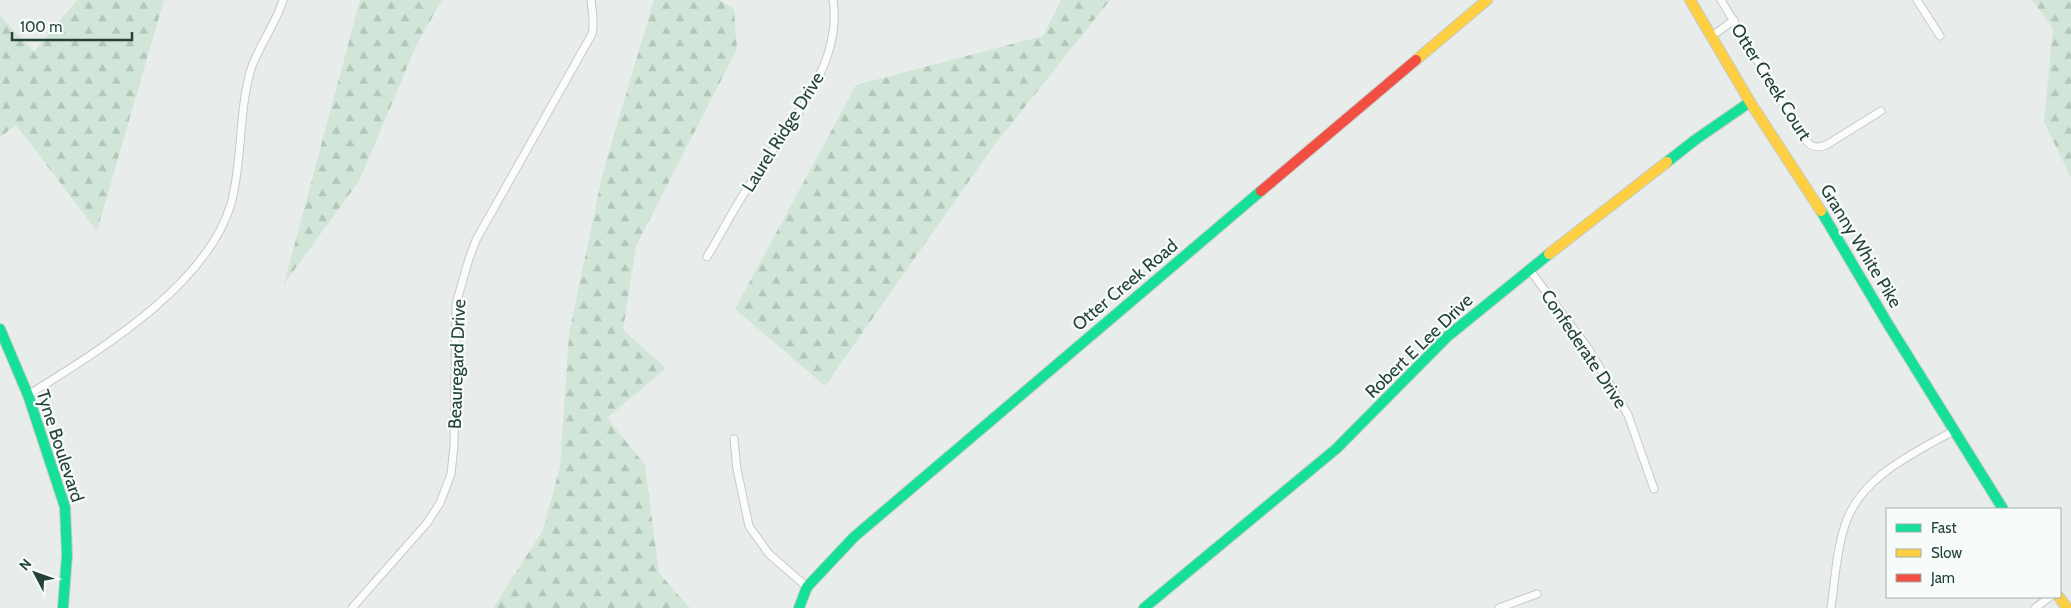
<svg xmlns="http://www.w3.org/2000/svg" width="2071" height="608" font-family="Cabin,sans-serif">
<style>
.forest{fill:url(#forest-firs)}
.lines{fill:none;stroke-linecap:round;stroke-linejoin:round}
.street-casing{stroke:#c5cac8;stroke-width:9}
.fast-casing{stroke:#c3cbc8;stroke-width:12}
.slow-casing{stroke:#c3cbc8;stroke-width:12}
.jam-casing{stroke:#c3cbc8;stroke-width:12}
.street{stroke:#fcfcfc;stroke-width:7}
.fast{stroke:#16e098;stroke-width:10}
.slow{stroke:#ffcf43;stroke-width:10}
.jam{stroke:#f24e42;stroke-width:10}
.labels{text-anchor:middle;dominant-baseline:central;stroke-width:4.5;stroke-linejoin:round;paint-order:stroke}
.street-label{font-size:18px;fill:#24423a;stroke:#f7fbf9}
</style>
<defs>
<pattern id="forest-firs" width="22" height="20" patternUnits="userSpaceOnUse" patternTransform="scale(1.25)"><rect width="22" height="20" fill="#d1e6d8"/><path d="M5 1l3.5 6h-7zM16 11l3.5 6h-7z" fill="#b3c6ba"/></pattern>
</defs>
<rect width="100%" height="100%" fill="#e8edeb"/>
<path class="forest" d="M77 0H164L97 231 16 125 0 137V16L34 52Z
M360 0H442L417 44 359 181 284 284Z
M654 0H720L734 9 737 49 636 246 623 330 666 368 607 418 645 465 659 573 690 608H493L543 530 560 467 569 334 603 172Z
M1061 0H1110L993 147 825 386 735 309 856 85 1043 36Z
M2032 0H2071V178L2044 122 2053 28Z"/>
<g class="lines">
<defs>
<path id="street" d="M1721 0 1804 138C1811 148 1818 149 1828 144L1881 111
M1917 0 1940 36
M1712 36 1734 20
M707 257C721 234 733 210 748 187 782 132 844 68 833 0
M1529 269 1588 348 1628 415 1654 489
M28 395C98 351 206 287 231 204 243 160 238 113 251 69 259 45 276 24 283 0
M734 439 737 469 749 526 769 554 807 587
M352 608 427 523 440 503 451 474 454 446 456 304 468 262 476 240 592 34C595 22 592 12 591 0
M1499 608 1537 594
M1831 608C1835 581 1836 552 1845 525 1860 477 1914 453 1955 430
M2035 608 2050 597"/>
<path id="fast" d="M1667 162 1695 140 1750 102
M1821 211 1888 324 2003 509
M0 329 28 395 65 507 67 555 63 608
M799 608 807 587 854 537 1261 191
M1144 608 1336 449 1448 336 1549 254"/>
<path id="slow" d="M1690 0 1750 102 1821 211
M1416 60 1487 0
M1549 254 1667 162
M2059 597 2067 608"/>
<path id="jam" d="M1261 191 1416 60"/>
</defs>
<use href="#street" class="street-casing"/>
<use href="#fast" class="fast-casing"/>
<use href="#slow" class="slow-casing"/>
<use href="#jam" class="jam-casing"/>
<use href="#street" class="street"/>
<use href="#fast" class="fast"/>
<use href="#slow" class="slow"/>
<use href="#jam" class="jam"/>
</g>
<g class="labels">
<g class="street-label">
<text transform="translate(1771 82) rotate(58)">Otter Creek Court</text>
<text transform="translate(783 132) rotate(-58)">Laurel Ridge Drive</text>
<text transform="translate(1861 246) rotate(59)">Granny White Pike</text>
<text transform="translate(1125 285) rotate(-40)">Otter Creek Road</text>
<text transform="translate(1419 346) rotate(-44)">Robert E Lee Drive</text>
<text transform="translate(1584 349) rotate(56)">Confederate Drive</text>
<text transform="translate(457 364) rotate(-88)">Beauregard Drive</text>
<text transform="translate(60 446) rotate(72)">Tyne Boulevard</text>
</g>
</g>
<rect x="1886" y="508" width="175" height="90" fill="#f7fbf9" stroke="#a3b1ad"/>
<rect x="1896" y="524" width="25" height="8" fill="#16e098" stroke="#a3b1ad"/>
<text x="1931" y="533" font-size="15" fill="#24423a">Fast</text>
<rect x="1896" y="549" width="25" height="8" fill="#ffcf43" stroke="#a3b1ad"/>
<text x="1931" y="558" font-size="15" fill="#24423a">Slow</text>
<rect x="1896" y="574" width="25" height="8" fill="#f24e42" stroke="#a3b1ad"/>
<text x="1931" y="583" font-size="15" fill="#24423a">Jam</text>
<g transform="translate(35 573) rotate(311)" stroke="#f7fbf9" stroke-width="4" paint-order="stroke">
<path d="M0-4L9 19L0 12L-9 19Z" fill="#24423a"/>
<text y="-8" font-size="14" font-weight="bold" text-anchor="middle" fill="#24423a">N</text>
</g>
<path d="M12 32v8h120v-8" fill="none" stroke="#24423a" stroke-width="2.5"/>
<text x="20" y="32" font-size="15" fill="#24423a" stroke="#f7fbf9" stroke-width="4" paint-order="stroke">100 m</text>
</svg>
